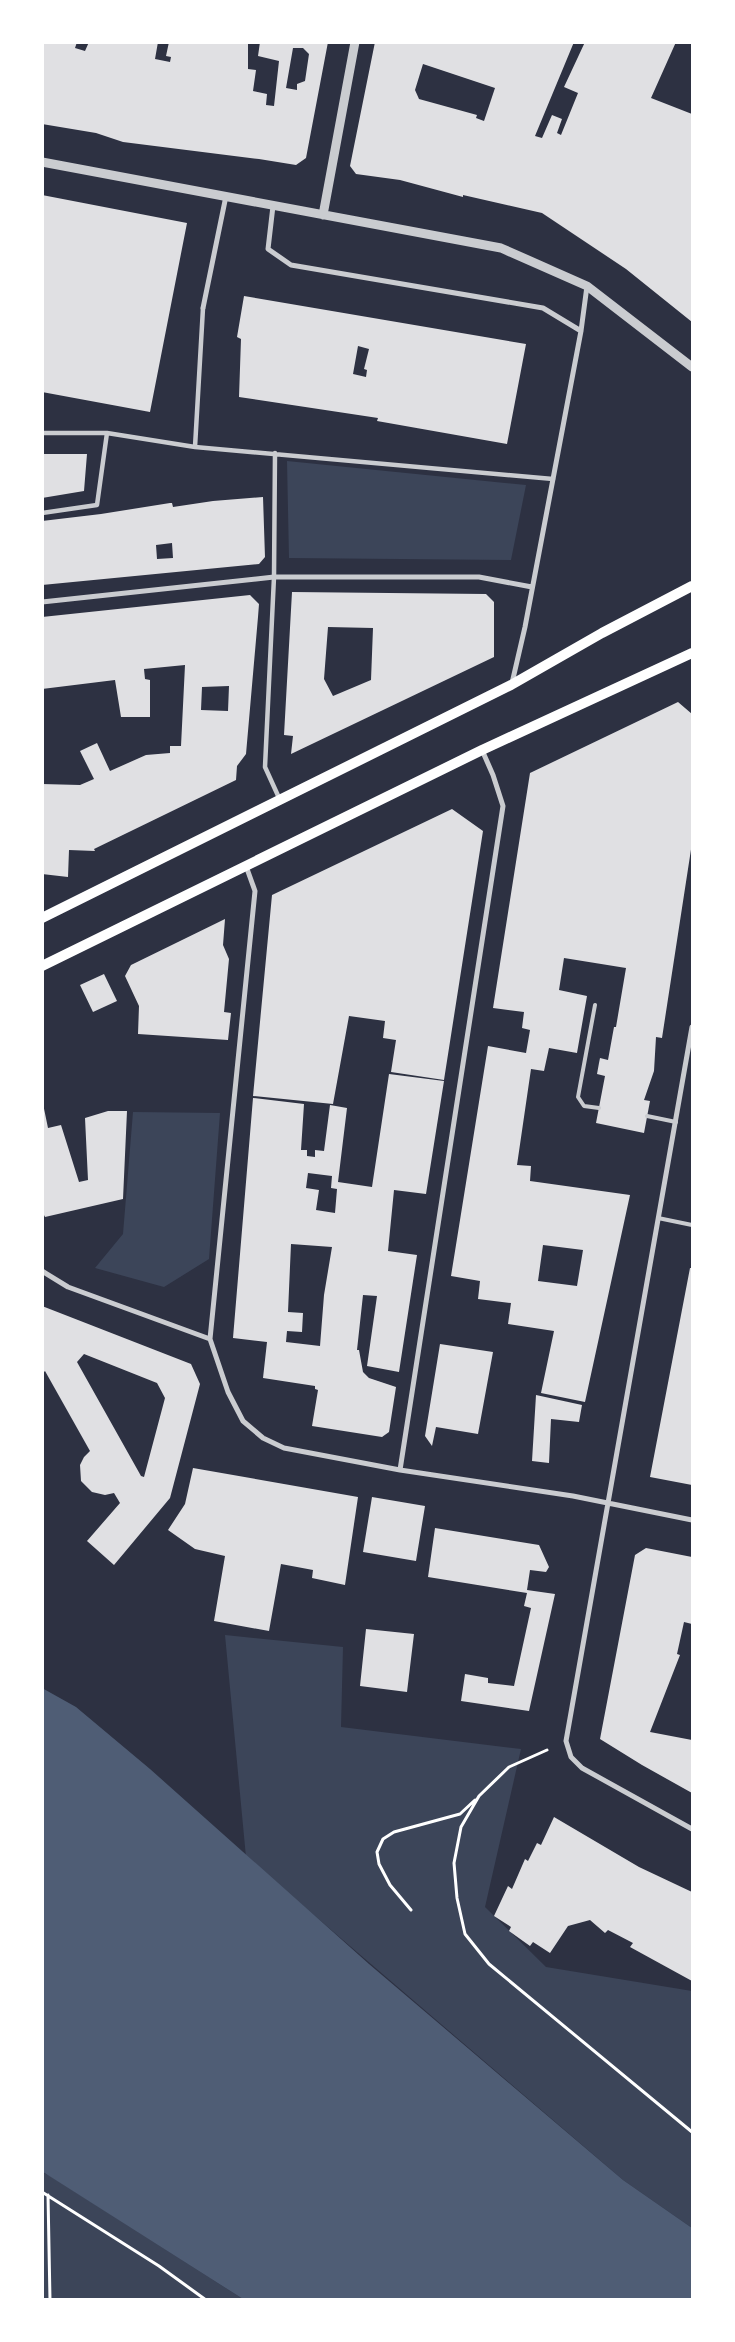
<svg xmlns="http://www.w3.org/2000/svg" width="735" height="2342" font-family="'Varela Round',sans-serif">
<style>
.green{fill:#3c4559}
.water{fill:#4f5d75}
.building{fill:#e0e0e3;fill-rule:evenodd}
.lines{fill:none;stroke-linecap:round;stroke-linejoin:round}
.path{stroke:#fff;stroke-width:3}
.service{stroke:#caccd0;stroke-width:4}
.pedestrian{stroke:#caccd0;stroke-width:4.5}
.minor{stroke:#caccd0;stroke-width:5}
.tertiary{stroke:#caccd0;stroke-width:9}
.secondary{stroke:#fff;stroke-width:10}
</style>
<rect width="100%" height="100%" fill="#2d3142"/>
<path class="green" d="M287 461 526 485 511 560 289 558Z
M133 1112 220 1113 209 1259 164 1287 95 1268 123 1234Z
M225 1635 343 1647 341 1727 521 1749 485 1907 546 1967 692 1991V2228L623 2180 246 1857Z
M42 2172 50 2176 243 2299H43Z"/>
<path class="water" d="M42 1688 76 1707 150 1769 369 1964 623 2180 692 2228V2299H243L43 2172Z"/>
<path class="building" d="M42 42H77L75 48 85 51 89 42H158L155 59 170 62 171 57 166 56 169 42H248V69L256 70 253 91 267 94 266 105 274 106 279 61 258 56 260 42H328L306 158 296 165 259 159 123 142 96 133 42 124ZM293 48H303L309 54 305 81 297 84V90L286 88Z
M375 42H574L535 136 542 138 552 115 562 119 557 133 561 135 578 93 564 87 585 42H676L651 98 692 114V322L626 269 542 213 463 195V197L400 180 356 174 350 166ZM423 64 495 88 484 121 476 118 477 115 419 99 415 90Z
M42 195 187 223 150 412 42 392Z
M244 296 526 344 507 444 377 421 378 418 239 397 241 339 237 337ZM358 346 369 349 364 369 367 370 366 377 353 374Z
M42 454H87L84 491 42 498Z
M263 497 265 557 259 564 42 585V521L101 514 170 503H172L173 507 213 501ZM172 543 173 558 157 559 156 545Z
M292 592 486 594 494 602V657L291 754 293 736 284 735ZM328 627 373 628 371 680 333 696 324 679Z
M250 595 259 604 258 617 246 754 237 766 236 780 94 849 95 851 69 850 68 877 42 874V784L80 785 94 779 80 751 97 743 110 771 146 755 170 753V746H181L185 665 144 669 145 679 150 680V717H121L115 680 42 689V617ZM229 686 228 711 201 710 202 687Z
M678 702 692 714V843L662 1038 656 1037 654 1071 644 1100 650 1101 644 1133 596 1123 605 1076 597 1074 599 1063 600 1058 608 1060 614 1027H616L626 968 564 958 559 990 587 996 577 1053 549 1048 544 1071 531 1069 517 1165 531 1166 530 1181 630 1195 585 1402 541 1393 554 1331 508 1324 511 1303 478 1299 480 1281 451 1276 488 1046 526 1053 530 1030 522 1028 524 1012 493 1008 530 773ZM543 1245 583 1250 577 1286 538 1281Z
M452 809 483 831 444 1080 391 1072 396 1040 383 1038 385 1021 349 1016 333 1104 253 1096 272 895Z
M225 919 223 945 229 959 224 1012 231 1013 228 1040 138 1034 139 1006 125 976 131 965Z
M104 974 117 1001 93 1012 80 985Z
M389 1074 444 1081 426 1194 394 1190 388 1251 417 1255 399 1372 367 1366 377 1296 363 1295 357 1350H359L363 1372 369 1378 396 1387 389 1432 382 1437 312 1426 318 1390 315 1389V1386L263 1378 267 1342 233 1338 253 1098 304 1104 301 1150H307V1156L315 1157V1150L324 1151 330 1105 347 1108 338 1182 372 1187ZM308 1173 332 1176 331 1188 337 1189 335 1213 316 1210 319 1190 306 1188ZM291 1244 332 1247 324 1295 320 1346 286 1342 287 1331 302 1332 303 1313 288 1312Z
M42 1099 48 1128 61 1125 79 1182 88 1180 85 1118 108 1111H127L123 1199 45 1217 42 1211Z
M690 1268H692V1485L650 1477Z
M42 1306 191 1364 200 1384 170 1498 114 1565 87 1541 120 1503 114 1493 105 1495 92 1492 81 1481 80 1465 84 1457 90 1451 45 1371 42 1374ZM84 1354 157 1383 165 1398 144 1477 141 1476 77 1362Z
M440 1344 493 1352 478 1434 436 1427 432 1446 425 1436Z
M536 1395 582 1405 579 1422 551 1419 549 1463 532 1461Z
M193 1468 358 1497 345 1585 312 1578 313 1570 281 1564 269 1631 214 1621 225 1556 195 1549 168 1530 185 1504Z
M372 1497 425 1506 416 1561 363 1552Z
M435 1528 539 1545 549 1567 546 1572 530 1570 527 1590 555 1594 529 1711 461 1701 465 1674 488 1678V1683L514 1686 531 1608 524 1606 527 1593 428 1577Z
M646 1548 692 1557V1624L684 1622 677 1654 680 1655 650 1732 692 1740V1793L642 1765 600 1739 635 1555Z
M366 1629 414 1634 407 1692 360 1686Z
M554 1817 639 1867 692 1892V1981L630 1947 633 1943 608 1930 605 1933 590 1920 568 1926 550 1953 533 1942 530 1946 509 1931 511 1927 494 1916 508 1886 512 1889 525 1859 528 1861 537 1843 541 1845Z"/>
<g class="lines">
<path class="path" d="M547 1750 509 1767 479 1796 461 1827 454 1863 457 1898 465 1934 489 1964 692 2132
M411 1910 390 1885 379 1864 377 1852 383 1839 394 1832 460 1814 475 1800
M42 2192 159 2266 206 2300
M48 2195 50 2300"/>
<path class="service" d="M595 1005 578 1097 584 1106 599 1108
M647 1116 676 1122
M658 1218 692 1225"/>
<path class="pedestrian" d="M42 433H107L195 447 203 308
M195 447 553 479
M275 453 274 577 265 767 280 800
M42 513 97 505 107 433"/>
<path class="minor" d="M273 206 268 249 291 265 543 308 581 331
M203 308 226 196
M42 602 274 577H479L532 587
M512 683 525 627 581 331 587 286
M246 866 255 891 210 1339 228 1392 243 1421 263 1438 284 1448 400 1470 573 1496 692 1520
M692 1027 566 1741 571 1757 582 1768 692 1829
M42 1271 68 1287 210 1339
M400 1470 503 806 493 775 482 750"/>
<path class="tertiary" d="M42 162 501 248 587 286 692 367
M323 215 355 42"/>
<path class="secondary" d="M42 918 511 685 602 633 692 586
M42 966 482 750 692 653"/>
</g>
<rect width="735" height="2342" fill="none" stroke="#ffffff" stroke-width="88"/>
</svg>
